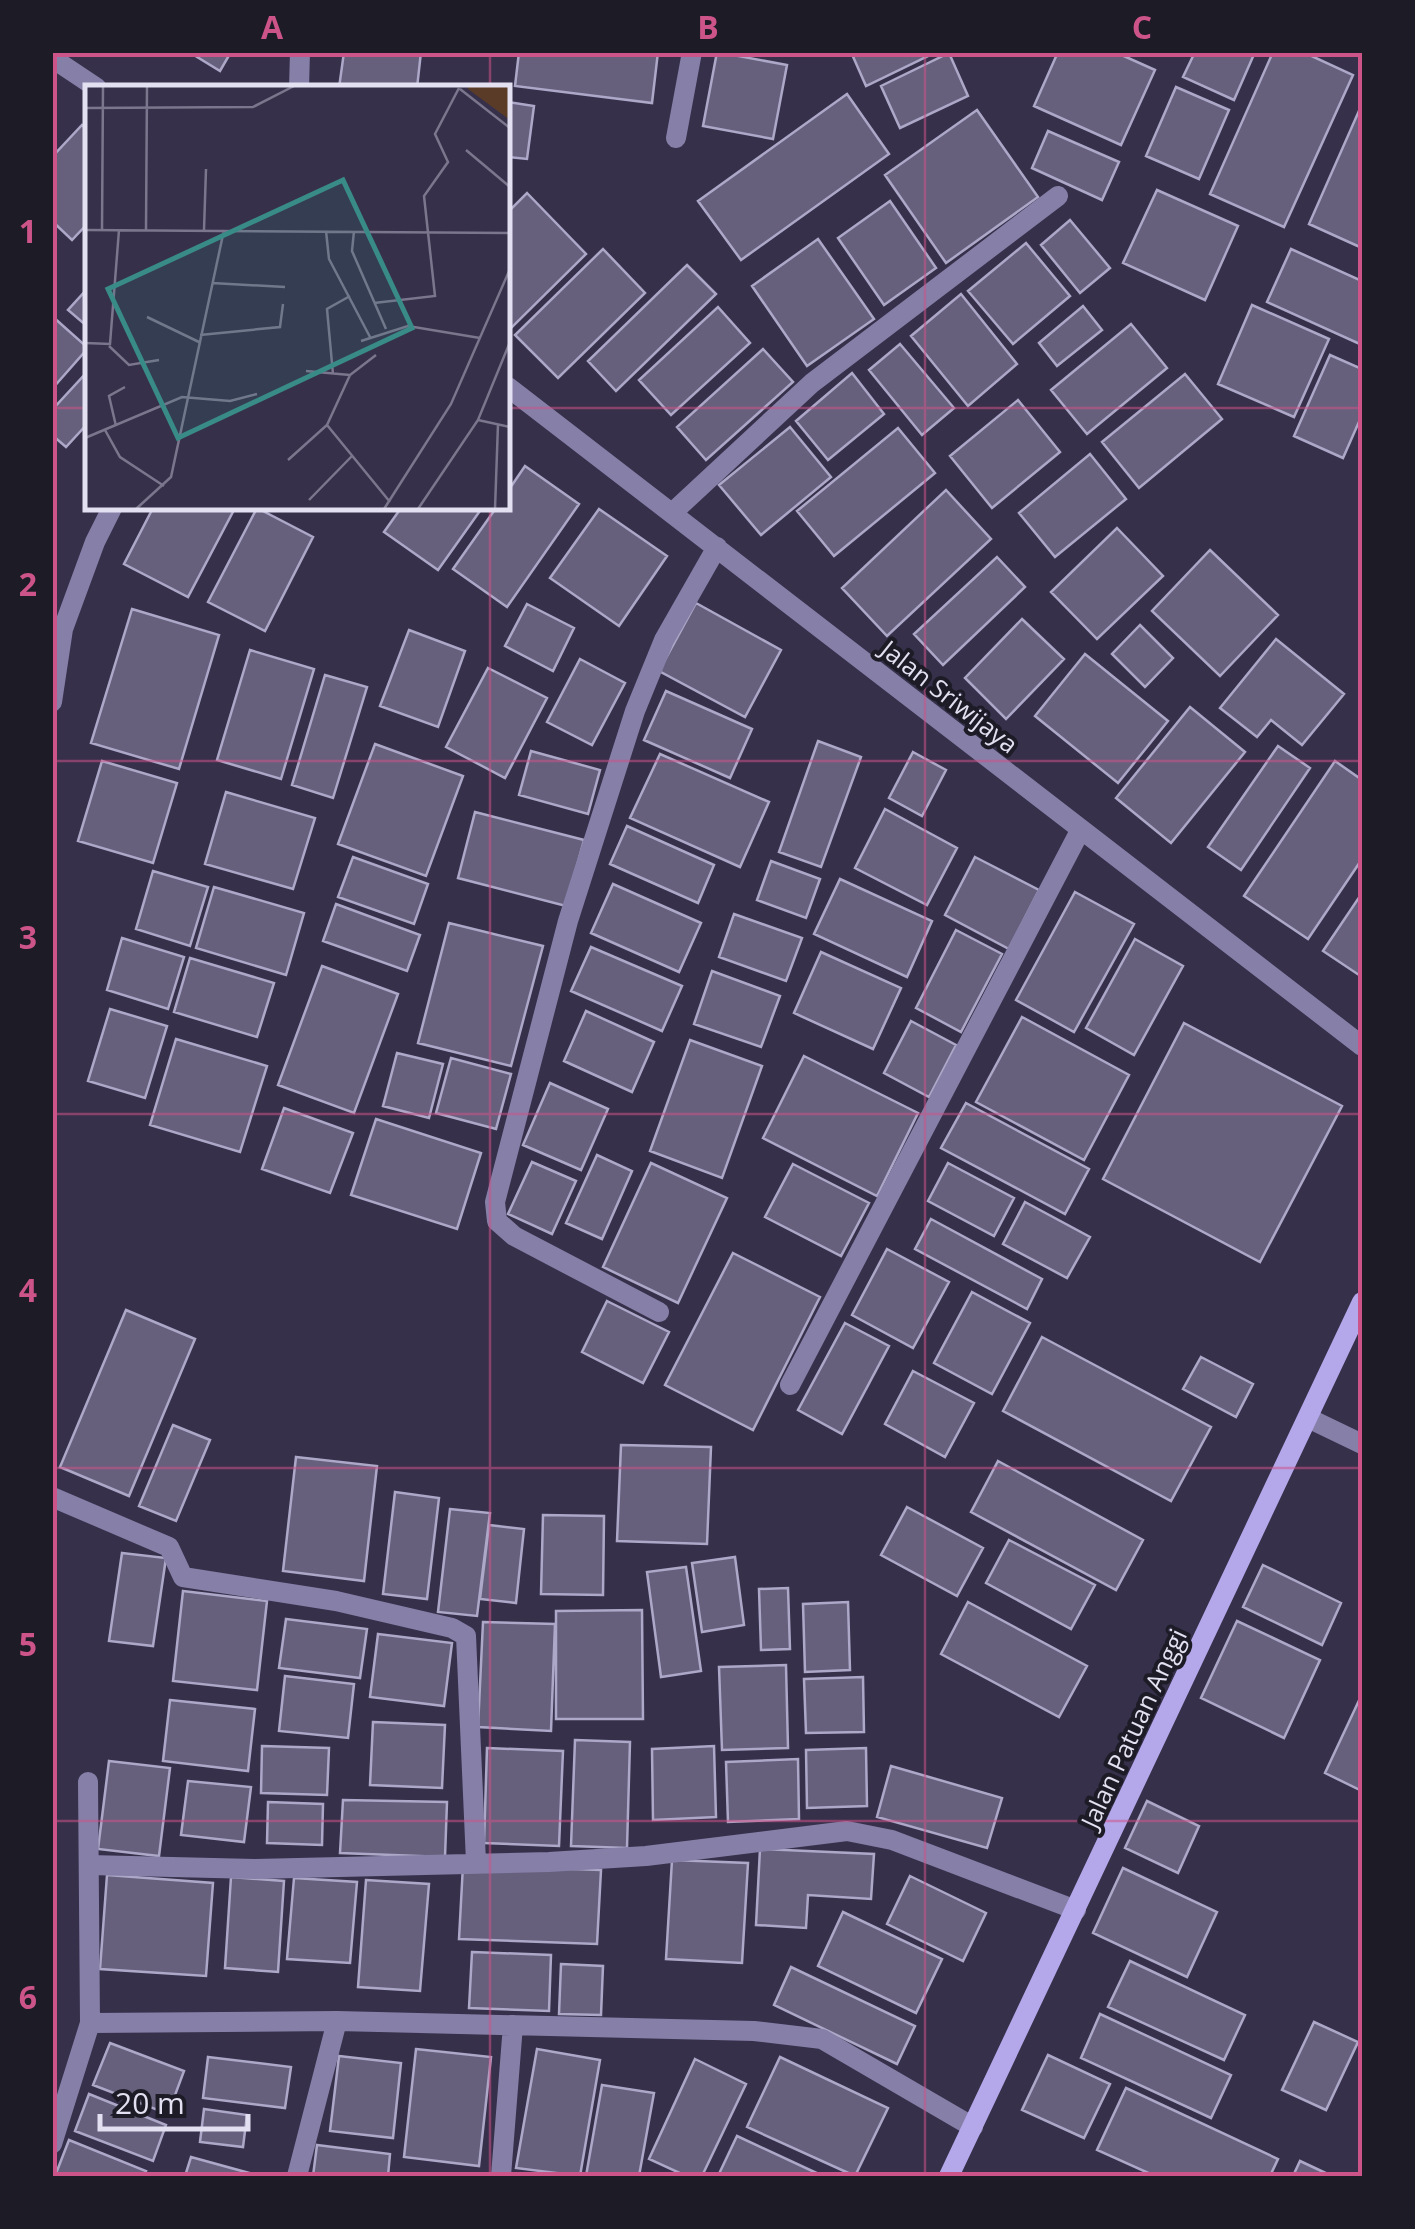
<svg xmlns="http://www.w3.org/2000/svg" width="1415" height="2229" font-family="'Open Sans',sans-serif">
<style>
.building{fill:#66607d;stroke:#ada8c8;stroke-width:2.5}
.lines{fill:none;stroke-linecap:round;stroke-linejoin:round}
.lane{stroke:#867fa8;stroke-width:20}
.street{stroke:#867fa8;stroke-width:20}
.secondary{stroke:#b4a8ea;stroke-width:20}
.grid{fill:none;stroke:#cc5488;stroke-width:2.5;stroke-opacity:0.55}
.labels{text-anchor:middle;dominant-baseline:central;stroke-width:8;stroke-linejoin:round;paint-order:stroke}
.street-label{font-size:25px;fill:#e3e0f1;stroke:#1d1b26}
.inset-road{fill:none;stroke:#7b768d;stroke-width:2.5}
.view{fill:#398b88;fill-opacity:0.15;stroke:#398b88;stroke-width:5}
.inset-edge{fill:none;stroke:#e3e0f1;stroke-width:5}
.neatline{fill:none;stroke:#cc5488;stroke-width:4}
.grid-label{font-size:32px;text-anchor:middle;font-weight:bold;fill:#cc5488}
</style>
<rect width="100%" height="100%" fill="#36304a"/>
<path class="building" d="M189 52H231L220 71Z
M344 52H421L417 88H339Z
M519 52H658L652 103 515 86Z
M717 52 787 65 773 139 703 126Z
M851 52H929L930 55 866 86Z
M1058 52H1115L1155 70 1121 145 1034 106Z
M1195 52H1255L1234 100 1183 77Z
M1273 52H1303L1353 75 1284 227 1210 194Z
M949 53 968 96 900 128 881 86Z
M1176 87 1229 110 1199 179 1146 156Z
M847 94 889 154 741 260 698 201Z
M508 102 534 106 527 159 508 157Z
M1362 104V248L1309 224Z
M977 110 1038 197 946 263 885 175Z
M82 125 88 130V223L72 240 52 221V157Z
M1048 131 1119 162 1102 200 1032 168Z
M1157 190 1238 226 1205 300 1123 263Z
M527 193 586 254 508 331V212Z
M890 201 936 268 884 305 838 238Z
M1070 220 1110 268 1080 293 1041 245Z
M818 239 874 319 807 366 752 286Z
M1026 243 1070 296 1013 344 968 291Z
M603 249 645 293 558 378 515 335Z
M1291 249 1362 281V345L1267 302Z
M687 265 716 294 616 391 588 361Z
M88 288V327L68 310Z
M961 294 1017 364 968 406 911 336Z
M1252 305 1329 339 1294 417 1218 384Z
M1083 306 1102 330 1057 366 1039 343Z
M718 307 750 343 671 415 639 380Z
M52 316 88 348 52 389Z
M1131 324 1167 368 1087 434 1051 390Z
M900 344 954 408 922 435 869 370Z
M763 349 793 382 706 460 677 427Z
M1330 355 1362 369V415L1343 458 1294 436Z
M88 371V423L66 447 52 435V410Z
M852 373 884 414 828 460 796 421Z
M1185 374 1222 419 1139 488 1102 442Z
M1018 400 1060 452 992 508 950 456Z
M790 427 831 477 761 535 719 485Z
M898 428 935 473 834 556 797 511Z
M1090 454 1126 499 1055 557 1019 513Z
M525 466 579 504 507 607 453 569 496 508H508V491Z
M946 490 991 539 887 636 842 588Z
M153 508H235L188 597 124 564Z
M257 508 313 537 265 631 208 602Z
M401 508H482L438 570 384 532Z
M599 509 667 556 619 626 550 578Z
M1117 528 1163 576 1097 639 1051 592Z
M1210 550 1278 615 1220 676 1152 611Z
M997 557 1025 587 943 665 914 634Z
M696 603 781 650 745 717 659 671Z
M527 604 574 628 553 671 505 646Z
M132 609 219 635 179 769 91 743Z
M1022 619 1064 659 1006 719 965 678Z
M1140 625 1173 658 1145 687 1112 654Z
M409 630 465 651 438 727 380 706Z
M1276 639 1344 694 1302 745 1271 720 1257 737 1220 708Z
M250 650 314 669 281 779 217 760Z
M1085 654 1168 721 1118 783 1035 716Z
M580 659 625 683 592 745 547 722Z
M488 668 547 698 505 778 446 747Z
M325 675 367 687 333 798 292 785Z
M666 691 752 729 730 778 644 740Z
M1190 707 1245 752 1171 843 1116 798Z
M818 741 861 757 821 867 779 852Z
M375 744 463 776 426 876 338 844Z
M1278 746 1310 768 1241 870 1208 847Z
M531 751 600 770 588 814 519 795Z
M913 752 946 770 922 816 889 798Z
M660 754 769 802 740 867 630 818Z
M102 761 177 783 153 863 78 841Z
M1335 761 1362 780V859L1308 939 1244 896Z
M226 792 315 818 293 889 205 864Z
M885 809 957 848 927 905 855 868Z
M475 812 584 840 566 906 458 878Z
M627 826 714 865 698 903 610 864Z
M353 857 428 884 414 924 338 897Z
M975 857 1039 890 1009 949 945 915Z
M771 861 820 879 806 918 757 900Z
M153 871 208 887 190 946 136 929Z
M840 879 932 921 907 977 814 934Z
M613 884 701 923 679 972 591 933Z
M214 887 304 913 286 975 196 948Z
M1075 892 1134 924 1074 1032 1016 1000Z
M1362 893V977L1323 951Z
M336 904 420 935 407 971 323 941Z
M734 914 802 938 786 981 719 957Z
M449 923 543 946 511 1066 418 1043Z
M956 930 1002 954 961 1032 916 1008Z
M122 938 184 957 168 1009 107 990Z
M1135 939 1183 966 1134 1055 1086 1028Z
M591 947 682 986 662 1031 571 991Z
M821 952 901 988 873 1049 794 1013Z
M190 958 274 983 257 1037 174 1012Z
M322 966 398 994 354 1113 278 1085Z
M712 971 780 996 761 1047 694 1024Z
M110 1009 167 1026 145 1098 88 1081Z
M586 1011 654 1042 632 1092 564 1061Z
M1022 1017 1129 1075 1084 1160 976 1102Z
M911 1021 956 1045 929 1097 884 1073Z
M1184 1023 1342 1106 1260 1262 1103 1179Z
M176 1039 267 1066 240 1152 150 1125Z
M690 1040 762 1066 722 1178 650 1151Z
M397 1053 443 1064 429 1118 383 1106Z
M804 1056 918 1113 877 1196 763 1138Z
M451 1058 511 1074 496 1129 436 1113Z
M550 1083 608 1109 581 1170 523 1145Z
M966 1103 1089 1169 1065 1214 941 1148Z
M284 1108 353 1133 330 1193 262 1169Z
M376 1119 481 1153 457 1229 351 1195Z
M597 1155 632 1171 602 1239 566 1223Z
M532 1162 576 1181 552 1234 508 1214Z
M651 1163 727 1198 678 1303 603 1267Z
M948 1163 1014 1198 994 1236 928 1201Z
M793 1164 869 1203 841 1256 765 1217Z
M1025 1202 1090 1237 1067 1278 1003 1244Z
M931 1219 1042 1279 1027 1309 915 1249Z
M887 1249 949 1282 913 1348 852 1315Z
M733 1253 820 1297 753 1430 665 1385Z
M972 1292 1030 1323 992 1394 934 1363Z
M607 1301 669 1332 643 1383 582 1352Z
M126 1310 195 1339 129 1496 60 1467Z
M845 1323 889 1346 842 1434 798 1410Z
M1042 1337 1211 1427 1171 1501 1003 1411Z
M1201 1357 1253 1384 1236 1417 1183 1389Z
M913 1371 974 1403 945 1457 885 1424Z
M173 1425 210 1440 176 1521 139 1506Z
M621 1445 711 1447 707 1544 617 1541Z
M296 1457 377 1466 364 1581 283 1571Z
M998 1461 1143 1540 1116 1590 971 1512Z
M395 1492 439 1498 427 1599 383 1594Z
M907 1507 983 1548 957 1596 881 1555Z
M450 1509 490 1513 477 1616 438 1612Z
M543 1515 604 1516 603 1595 541 1594Z
M489 1525 524 1529 516 1603 480 1599Z
M1009 1540 1095 1585 1071 1629 986 1583Z
M122 1553 166 1558 153 1646 109 1641Z
M735 1557 744 1625 702 1632 692 1563Z
M1263 1565 1341 1603 1322 1645 1243 1607Z
M686 1567 701 1671 661 1677 647 1572Z
M788 1588 790 1649 761 1650 759 1589Z
M183 1591 267 1601 257 1690 173 1681Z
M848 1602 850 1670 805 1672 803 1604Z
M968 1602 1087 1666 1059 1717 941 1654Z
M642 1610 643 1719H556V1611Z
M286 1619 367 1629 360 1678 279 1668Z
M1237 1621 1320 1660 1284 1738 1201 1698Z
M483 1622 555 1624 551 1731 478 1727Z
M378 1634 452 1643 444 1706 370 1697Z
M786 1665 788 1748 722 1750 719 1667Z
M285 1676 354 1684 348 1738 279 1731Z
M863 1677 864 1732 806 1733 804 1679Z
M1362 1694V1791L1325 1773Z
M170 1700 255 1709 248 1771 163 1761Z
M373 1722 445 1725 442 1788 370 1785Z
M575 1740 630 1742 627 1848 571 1846Z
M262 1746 329 1748 327 1795 261 1793Z
M714 1746 716 1817 653 1820 652 1749Z
M487 1748 563 1751 559 1846 484 1843Z
M866 1748 867 1806 807 1808 806 1750Z
M798 1759 799 1819 728 1822 726 1762Z
M109 1761 170 1768 159 1856 98 1849Z
M891 1766 1002 1798 987 1848 877 1817Z
M188 1781 251 1787 244 1842 181 1835Z
M343 1800 447 1802 445 1857 340 1853Z
M1147 1801 1199 1826 1178 1873 1125 1848Z
M268 1802 323 1804 322 1845 267 1843Z
M760 1849 874 1854 871 1899 808 1895 806 1928 756 1925Z
M672 1860 748 1863 742 1963 666 1959Z
M463 1865 601 1870 597 1944 459 1939Z
M1123 1868 1217 1912 1187 1977 1093 1933Z
M107 1875 213 1883 206 1976 100 1969Z
M910 1876 986 1913 963 1961 887 1924Z
M231 1877 284 1881 278 1972 225 1968Z
M294 1878 357 1882 350 1963 287 1959Z
M366 1880 429 1884 420 1991 358 1987Z
M843 1912 942 1959 916 2013 818 1966Z
M472 1952 551 1955 549 2011 469 2008Z
M1130 1961 1245 2015 1224 2060 1108 2007Z
M561 1964 603 1966 601 2015 559 2014Z
M791 1967 915 2026 897 2064 774 2005Z
M1100 2014 1231 2075 1211 2118 1081 2058Z
M1314 2022 1358 2042 1326 2110 1282 2090Z
M110 2043 184 2071 168 2114 93 2085Z
M416 2049 491 2057 479 2166 404 2157Z
M537 2049 600 2060 580 2176 516 2168Z
M1048 2055 1110 2084 1084 2138 1022 2110Z
M339 2056 401 2063 393 2138 330 2131Z
M208 2057 291 2067 285 2108 203 2098Z
M780 2057 888 2108 855 2176 747 2127Z
M695 2059 746 2084 702 2176H686L649 2159Z
M602 2085 654 2093 639 2176H586Z
M1126 2088 1278 2159 1270 2176H1155L1097 2150Z
M89 2094 166 2125 153 2161 75 2131Z
M204 2109 247 2115 243 2147 200 2142Z
M737 2136 823 2176H718Z
M69 2140 146 2171 143 2176H55Z
M317 2145 390 2154 388 2176H313Z
M191 2157 260 2176H185Z
M1300 2161 1332 2176H1293Z"/>
<g class="lines">
<path class="lane" d="M1308 1418 1362 1444"/>
<path class="street" d="M52 58 97 88
M299 88 300 52
M676 138 692 52
M508 387 1362 1046
M672 513 812 383 1058 196
M52 702 63 629 95 542 112 508
M659 1312 514 1236 497 1221 495 1202 568 921 635 711 664 640 717 547
M790 1385 1081 829
M52 1497 169 1547 183 1577 336 1601 452 1628 466 1636 476 1862
M89 1865 255 1869 549 1862 646 1856 847 1831 892 1840 1076 1910
M90 2023 337 2021 754 2031 822 2039 973 2127
M52 2144 90 2023 88 1782
M297 2176 337 2021
M501 2176 513 2025"/>
<path class="secondary" d="M949 2176 1362 1302"/>
</g>
<path class="grid" d="M490 52V88M925 52V2176M52 408H88M508 408H1362M490 508V2176M52 761H1362M52 1114H1362M52 1468H1362M52 1821H1362"/>
<g class="labels">
<g class="street-label">
<text transform="translate(950 696) rotate(38)">Jalan Sriwijaya</text>
<text transform="translate(1133 1728) rotate(-65)">Jalan Patuan Anggi</text>
</g>
</g>
<g transform="translate(85 85)">
<rect width="425" height="425" fill="#36304a"/>
<path d="M382 1H425V35L383 4Z" fill="#5a3b27"/>
<path class="inset-road" d="M375 4 425 43M0 23 168 22 209 1M381 65 425 102M0 145 425 148M17 145 18 1M61 145 62 1M119 145 121 84M241 146 244 174 285 252M269 146 267 166 301 244M127 198 200 202M289 218 350 211 339 111 363 77 350 49 374 3M62 232 114 257M115 250 195 242 198 219M276 256 323 241 395 253M0 258 25 259 34 145M24 261 44 280 74 275M221 286 265 290M248 289 242 224 265 211M393 335 425 342M242 340 305 417M31 341 24 311 40 302M20 345 35 372 79 401M0 353 97 312 145 316 172 309M203 375 242 340 265 290 291 270M224 415 267 371M51 424 86 392 139 145M299 424 366 319 425 184M333 424 393 335 425 257M410 424 413 339"/>
<path class="view" d="M258 95 327 243 93 353 23 204Z"/>
<rect width="425" height="425" class="inset-edge"/>
</g>
<rect width="1415" height="2229" fill="none" stroke="#1d1b26" stroke-width="110"/>
<path d="M100 2114v15h148v-15" fill="none" stroke="#e3e0f1" stroke-width="5"/>
<text x="115" y="2114" font-size="30" fill="#e3e0f1" stroke="#1d1b26" stroke-width="8" paint-order="stroke">20 m</text>
<rect x="55" y="55" width="1305" height="2119" class="neatline"/>
<g class="grid-label">
<text x="272" y="39">A</text>
<text x="708" y="39">B</text>
<text x="1142" y="39">C</text>
<text x="28" y="243">1</text>
<text x="28" y="596">2</text>
<text x="28" y="949">3</text>
<text x="28" y="1302">4</text>
<text x="28" y="1656">5</text>
<text x="28" y="2009">6</text>
</g>
</svg>
